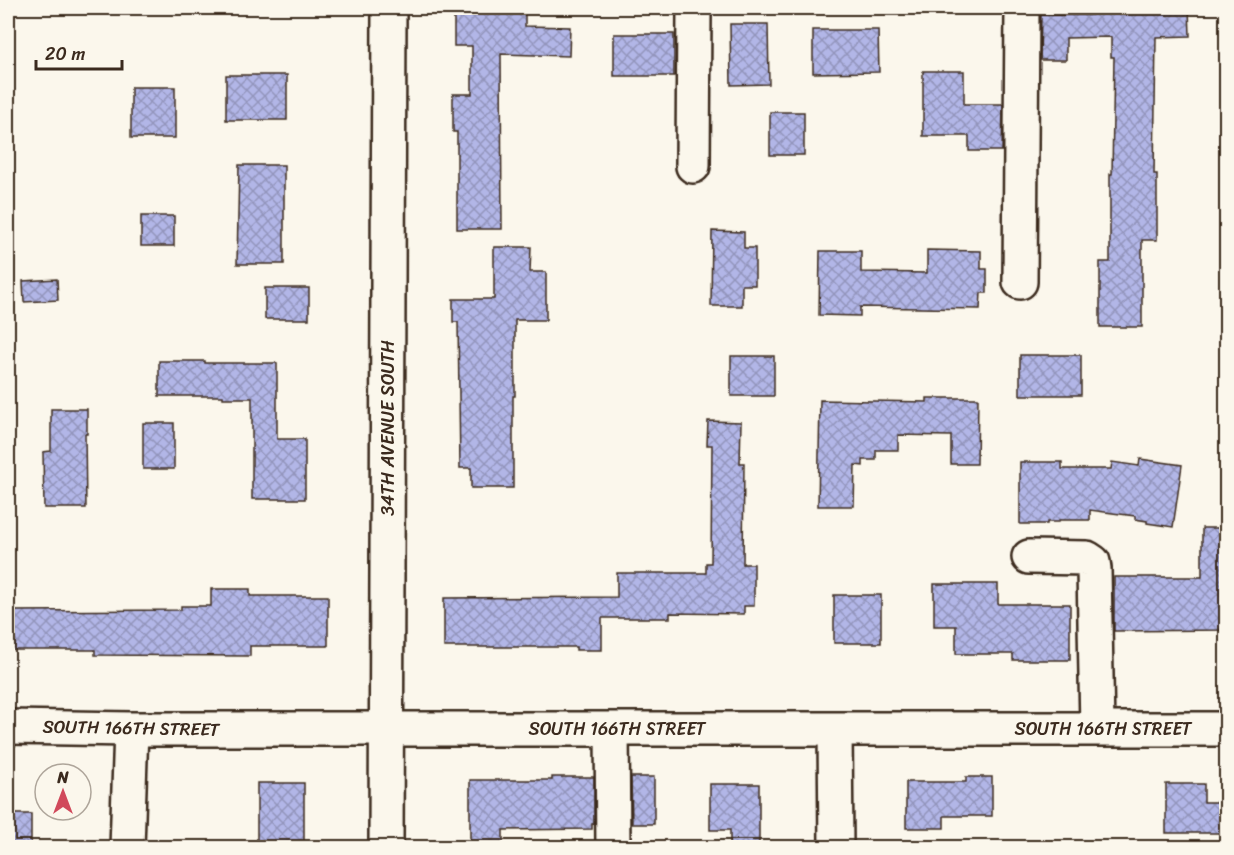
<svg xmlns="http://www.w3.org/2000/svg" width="1234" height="855" font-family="Sriracha,sans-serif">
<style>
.building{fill:url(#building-cross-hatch);stroke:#3b2a1e;stroke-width:1.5}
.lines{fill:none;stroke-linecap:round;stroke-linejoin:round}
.minor-casing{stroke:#3b2a1e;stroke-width:38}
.minor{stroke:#fbf7ec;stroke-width:33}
.labels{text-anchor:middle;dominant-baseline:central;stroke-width:4.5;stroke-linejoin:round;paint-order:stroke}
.street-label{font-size:18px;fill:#3b2a1e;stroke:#fbf7ec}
</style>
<defs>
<pattern id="building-cross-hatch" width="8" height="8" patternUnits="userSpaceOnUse" patternTransform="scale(1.5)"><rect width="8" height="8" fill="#b2b6e7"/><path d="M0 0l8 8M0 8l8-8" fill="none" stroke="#9294bb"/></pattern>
</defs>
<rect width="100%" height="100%" fill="#fbf7ec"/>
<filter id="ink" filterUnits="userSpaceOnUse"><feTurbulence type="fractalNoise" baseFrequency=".0167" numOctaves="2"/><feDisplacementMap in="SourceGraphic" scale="12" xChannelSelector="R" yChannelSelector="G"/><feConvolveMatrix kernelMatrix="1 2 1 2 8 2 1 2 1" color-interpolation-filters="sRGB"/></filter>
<g filter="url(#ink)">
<path class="building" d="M487 8H525V26L570 27 569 56 501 54 502 229H457V132H453V94H472V46H454V11L487 12Z
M1092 8H1189L1190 36 1156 37 1154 174H1157V240H1142V327H1100V262H1110V174H1112L1114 57H1111V37L1066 38V60H1040L1041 15H1092Z
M730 24H768L769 84 731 85Z
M813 30H878L879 72 813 73Z
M614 34H674V76H614Z
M923 71H964V104H1003L1002 151H969V136H923Z
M226 75H287V120H226Z
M131 87H175V138H131Z
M770 112H804V155H770Z
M239 165H284V264H237Z
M141 216H174V246H141Z
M712 231 744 232V248H755V285H742V306H711Z
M494 247H531L530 272H546V320H515V396H513V488H471V468H460L458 322H453V299H494Z
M927 250 981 251V269H987V293H981L980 309 860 307V316L819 315 820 251H861V272L927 273Z
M57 279 58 300 24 302 23 281Z
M265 288H309V319H265Z
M1020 355H1081V395H1020Z
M731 356H774V396H731Z
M159 361H205V363H277V439H305V499H252V398H223V396H159Z
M927 398H978L977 464H951V436L898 435V450H876V460H863V466L855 465 854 506H818L820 400 927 402Z
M51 409H87V434H85L86 508H44L43 452 51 451Z
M708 421 741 422 740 463H744L743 564H754V606H744V614L670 613V618H602V650H576V647H444V598L617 597V573H706V563H711L712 445H707Z
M143 423H174V469H143Z
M1140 459 1182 465 1173 527 1147 523V521L1135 519V516L1090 510V520H1059V522H1047V524H1020V462H1062V469H1111L1112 462 1139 466Z
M1202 528H1227V630L1114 631V577H1202Z
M934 584H998V604H1070V660H1013V654H956V626H934Z
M211 589H250V596H328V646H250V656L95 655V650H12V611L181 610V606H211Z
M834 595H881V643H834Z
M552 777H594V824H592V829L503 830V848H470V780H552Z
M631 777H654V824H632Z
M966 777H992V816H944V828H906V782H966Z
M257 783H304V848H257Z
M710 784H759V848H730V830H710Z
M1166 784H1204V802H1222V833H1166Z
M8 814H31V848H8Z"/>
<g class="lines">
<defs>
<path id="minor" d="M693 166 694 8
M1020 282 1022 8
M1029 557 1087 558 1093 562 1094 569 1097 729
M8 727 131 729H1226
M612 729 613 848
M835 729 836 848
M127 848 131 729
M386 848 389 8"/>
</defs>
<use href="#minor" class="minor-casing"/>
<use href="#minor" class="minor"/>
</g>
</g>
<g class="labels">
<g class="street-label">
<text transform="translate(388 428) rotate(-90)">34TH AVENUE SOUTH</text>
<text transform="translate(131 728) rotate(1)">SOUTH 166TH STREET</text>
<text x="617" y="729">SOUTH 166TH STREET</text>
<text x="1103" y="729">SOUTH 166TH STREET</text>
</g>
</g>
<rect width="1234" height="855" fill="none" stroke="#fbf7ec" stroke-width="30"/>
<rect x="15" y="15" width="1204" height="825" fill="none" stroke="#3b2a1e" stroke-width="2" filter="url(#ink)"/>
<g transform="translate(63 792)"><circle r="28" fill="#fbf7ec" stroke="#aea59a" stroke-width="1.5"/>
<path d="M0-4.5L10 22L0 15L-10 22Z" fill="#d1495b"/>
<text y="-9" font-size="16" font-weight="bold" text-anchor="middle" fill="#3b2a1e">N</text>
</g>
<path d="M36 60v9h86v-9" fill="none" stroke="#3b2a1e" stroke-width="3"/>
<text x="45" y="60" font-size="18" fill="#3b2a1e" stroke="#fbf7ec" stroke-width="4.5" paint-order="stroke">20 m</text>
</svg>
